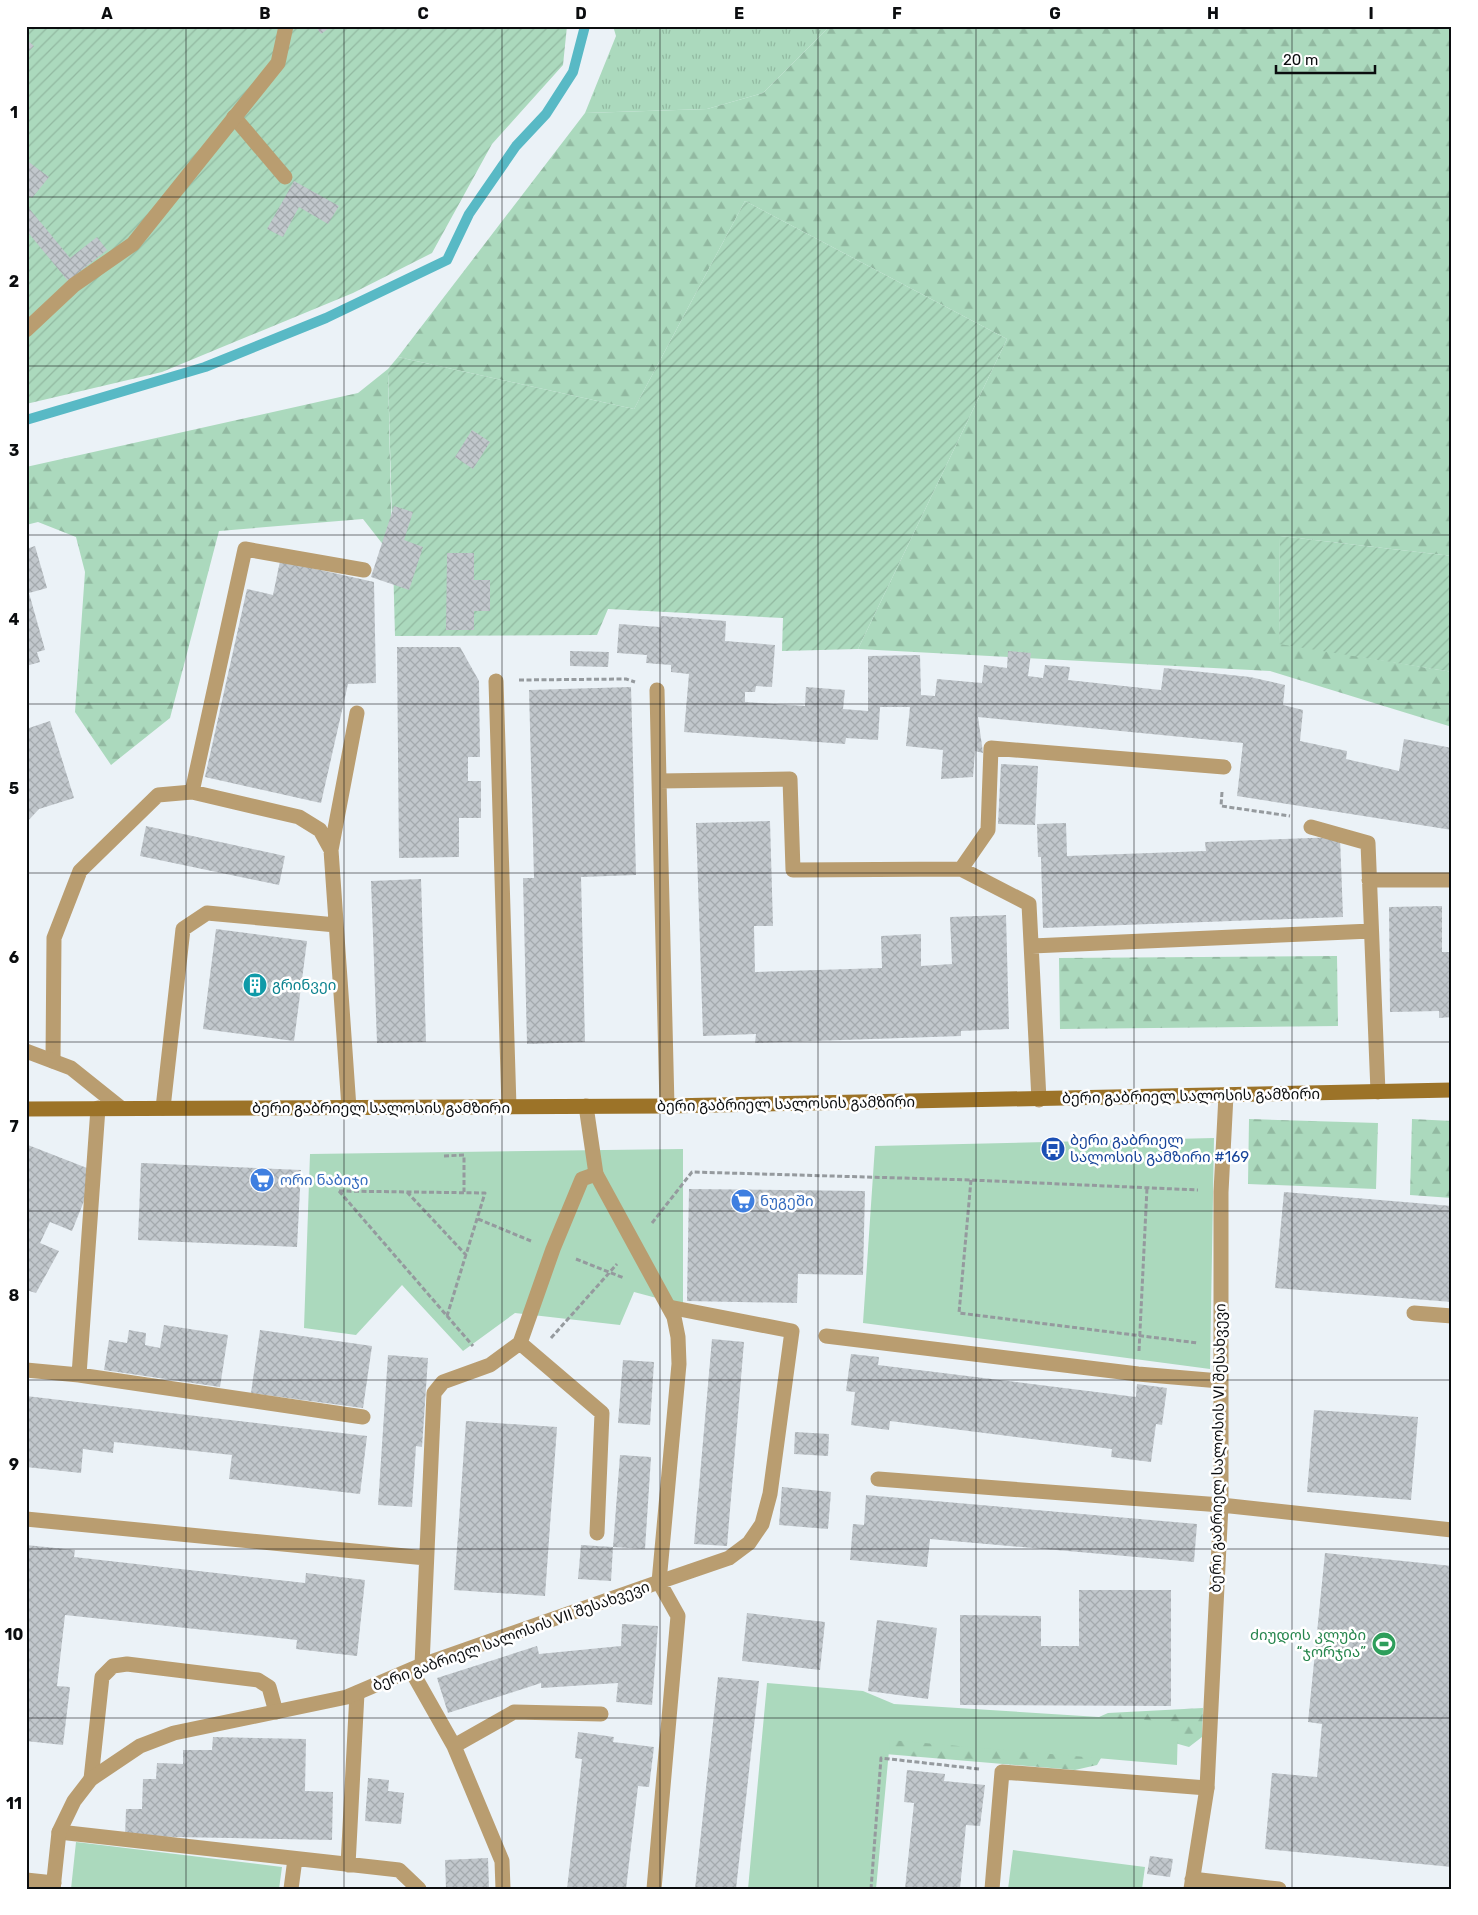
<svg xmlns="http://www.w3.org/2000/svg" width="1478" height="1915" font-family="Rubik,'Noto Sans Georgian',sans-serif">
<style>
.grass{fill:url(#grass-tufts)}
.forest{fill:url(#forest-firs)}
.park{fill:#abd9bd}
.garden{fill:url(#garden-furrows)}
.lines{fill:none;stroke-linecap:round;stroke-linejoin:round}
.stream{stroke:#58b9c5;stroke-width:10}
.building{fill:url(#building-cross-hatch)}
.path{stroke:#959a9e;stroke-width:3;stroke-dasharray:5 2.5;stroke-linecap:butt}
.lane{stroke:#b99d70;stroke-width:15}
.street{stroke:#b99d70;stroke-width:15}
.secondary{stroke:#9c7328;stroke-width:15}
.grid{fill:none;stroke:#0b0d0f;stroke-width:1;stroke-opacity:0.55}
.labels{text-anchor:middle;dominant-baseline:central;stroke-width:5;stroke-linejoin:round;paint-order:stroke}
.culture-label{font-size:15px;fill:#0d838f;stroke:#fff;text-anchor:start}
.street-label{font-size:15px;fill:#0b0d0f;stroke:#fff}
.transit-label{font-size:15px;fill:#164399;stroke:#fff;text-anchor:start}
.shop-label{font-size:15px;fill:#366cbe;stroke:#fff;text-anchor:start}
.leisure-label{font-size:15px;fill:#27864d;stroke:#fff;text-anchor:end}
.neatline{fill:none;stroke:#0b0d0f;stroke-width:2}
.grid-label{font-size:16px;text-anchor:middle;font-weight:bold;fill:#0b0d0f}
</style>
<defs>
<pattern id="grass-tufts" width="24" height="20" patternUnits="userSpaceOnUse" patternTransform="scale(1.25)"><rect width="24" height="20" fill="#abd9bd"/><path d="M3 7l-1-3M5 7V3M7 7l1-3M15 17l-1-3M17 17v-4M19 17l1-3" fill="none" stroke="#92b9a1"/></pattern>
<pattern id="forest-firs" width="22" height="20" patternUnits="userSpaceOnUse" patternTransform="scale(1.25)"><rect width="22" height="20" fill="#abd9bd"/><path d="M5 1l3.5 6h-7zM16 11l3.5 6h-7z" fill="#92b9a1"/></pattern>
<pattern id="garden-furrows" width="10" height="10" patternUnits="userSpaceOnUse" patternTransform="scale(1.25)"><rect width="10" height="10" fill="#abd9bd"/><path d="M-1 1l2-2M0 10L10 0M9 11l2-2" fill="none" stroke="#92b9a1"/></pattern>
<pattern id="building-cross-hatch" width="8" height="8" patternUnits="userSpaceOnUse" patternTransform="scale(1.25)"><rect width="8" height="8" fill="#c1c7cc"/><path d="M0 0l8 8M0 8l8-8" fill="none" stroke="#a4aaae"/></pattern>
</defs>
<rect width="100%" height="100%" fill="#ebf2f7"/>
<path class="grass" d="M613 26H830L763 93 707 109 585 113 616 36Z"/>
<path class="forest" d="M830 26H1452V556L1280 536 1279 643 1452 672V727L1270 671 858 649 1007 339 745 201 634 409 398 357 585 113 707 109 763 93Z
M388 369 392 556 363 519 219 531 170 718 111 765 75 712 85 572 76 537 38 522 26 525V467L358 393Z
M1337 956 1338 1026 1060 1029 1059 958Z
M1249 1119 1378 1123 1376 1189 1248 1184Z
M1412 1119 1452 1121V1198L1410 1195Z
M1203 1708 1202 1737 1189 1747 1171 1742 1108 1746 1097 1765 1075 1770 826 1749 823 1710 1081 1725 1108 1713Z"/>
<path class="park" d="M1214 1138 1210 1369 863 1323 875 1146Z
M683 1149V1305L634 1292 620 1325 515 1313 463 1351 402 1285 356 1335 304 1328 310 1154Z
M767 1683 863 1691 894 1704 1178 1722 1177 1765 890 1740 876 1889H748Z
M76 1842 282 1867 279 1889H71Z
M1013 1850 1145 1867 1142 1889H1008Z"/>
<path class="garden" d="M26 26H567L563 65 492 144 432 253 353 293 162 372 26 404Z
M745 201 1007 339 858 649 782 651 783 618 608 609 597 635 395 636 388 369 398 357 634 409Z
M1280 536 1452 556V672L1279 644Z"/>
<g class="lines">
<path class="stream" d="M26 420 205 367 326 318 447 260 469 214 516 146 546 114 573 72 585 26"/>
</g>
<path class="building" d="M315 26H332L321 34Z
M26 39 34 46 26 54Z
M26 160 49 177 32 198 26 194Z
M294 181 339 206 328 224 299 207 283 237 267 229Z
M28 207 70 258 97 237 107 250 68 281 26 230V208Z
M472 430 490 442 473 469 455 457Z
M394 506 413 512 404 540 423 547 409 590 371 577Z
M35 546 47 588 29 593 45 650 37 652 40 662 26 666V549Z
M447 553H474V580H490V611H474V630H446Z
M280 561 374 582 376 683 348 684 321 803 205 777 247 589 273 595Z
M661 616 726 621 725 641 775 645 772 687 756 686 755 692H745V702L805 706 806 687 845 690 843 709 868 711V656L920 655 921 695 935 696 937 679 982 683 984 665 1007 668 1008 651 1031 653 1028 676 1043 678 1045 665 1070 667 1068 680 1161 690 1164 668 1250 677 1285 685 1283 705 1303 710 1300 741 1347 751 1346 759 1399 771 1404 739 1452 748V830L1237 796 1243 743 978 717 983 753 975 751 973 777 941 779 943 750 906 746 910 707H880L878 740 846 738 845 744 684 732 689 674 671 672V665L646 663 647 655 617 653 619 624 660 627Z
M397 647H460L479 681 480 757H468V781H481V818H459V857L399 858Z
M570 651 609 652 608 667 570 666Z
M631 687 636 875 581 877 585 1042 527 1044 523 878H534L529 690Z
M50 721 74 798 39 809 26 823V729Z
M1001 764 1038 766 1035 825 998 824Z
M770 821 773 926H754L755 972 882 968 881 936 921 934V966L952 964 950 917 1006 915 1009 1029 961 1031V1036L755 1043 756 1034 703 1036 696 823Z
M1066 823 1067 856 1206 851 1205 842 1340 837 1343 917 1043 928 1041 857H1038L1037 824Z
M146 826 285 856 279 885 140 856Z
M421 879 426 1042 377 1043 371 881Z
M1442 906V952H1452V1017L1439 1018V1011L1390 1012 1389 907Z
M216 929 307 941 294 1041 203 1029Z
M28 1145 87 1168 86 1196 72 1231 50 1222 40 1243 59 1251 36 1293 26 1290V1146Z
M141 1163 301 1170 297 1247 138 1240Z
M689 1189 865 1191 863 1275 798 1274 797 1303 687 1301Z
M1284 1192 1452 1206V1302L1275 1288Z
M164 1325 228 1335 220 1387 104 1370 109 1340 127 1343 129 1330 146 1333 145 1345 160 1348Z
M260 1330 372 1346 363 1408 251 1393Z
M712 1339 744 1342 727 1546 694 1544Z
M851 1354 879 1357 878 1365 1136 1397 1137 1384 1167 1388 1162 1425 1156 1424 1151 1462 1111 1457 1112 1449 890 1421 889 1430 851 1425 855 1392 846 1391Z
M388 1355 428 1358 422 1447 416 1446 412 1507 378 1505Z
M623 1360 654 1362 650 1425 618 1423Z
M26 1396 367 1436 360 1494 229 1479 232 1455 114 1442 113 1453 83 1449 81 1473 26 1467Z
M1314 1410 1418 1417 1411 1500 1307 1492Z
M466 1421 557 1427 545 1596 454 1590Z
M795 1432 829 1434 828 1456 794 1454Z
M620 1455 651 1457 645 1549 613 1547Z
M782 1487 831 1492 828 1529 779 1525Z
M866 1495 1197 1524 1194 1562 930 1539 927 1567 850 1560 853 1524 864 1525Z
M26 1545 75 1550 74 1557 305 1583 306 1573 365 1580 357 1656 296 1649 297 1640 65 1615 57 1686 70 1687 63 1745 26 1741Z
M581 1545 613 1547 611 1581 578 1579Z
M1325 1553 1452 1566V1867L1265 1849 1272 1773 1317 1777 1322 1724 1308 1722Z
M1079 1590H1171V1706L960 1705V1615L1041 1616V1646H1079Z
M747 1613 825 1622 820 1670 742 1661Z
M877 1620 937 1628 928 1699 868 1691Z
M622 1624 658 1626 652 1705 616 1702 618 1683 541 1688V1683L448 1713 437 1678 537 1646 539 1654 621 1646Z
M718 1677 759 1681 736 1889H695Z
M578 1732 614 1737 613 1742 654 1747 649 1787 638 1786 626 1889H567L582 1759 575 1758Z
M213 1737 306 1739 305 1791 333 1792 332 1840 125 1836 126 1809H142L143 1779H156L157 1763 183 1764V1750H212Z
M907 1770 945 1774 944 1781 985 1785 980 1826 966 1825 960 1889H905L914 1803 904 1802Z
M368 1778 389 1780 388 1791 404 1793 401 1824 365 1821Z
M1150 1856 1173 1859 1170 1877 1147 1874Z
M488 1858 489 1889H446L445 1860Z"/>
<g class="lines">
<path class="path" d="M519 680 626 679 635 682
M1222 792 1221 806 1290 816
M444 1156 464 1155V1192
M971 1180 959 1313 1198 1343
M339 1191 485 1193 447 1316
M339 1191 473 1346
M407 1192 466 1255
M478 1219 531 1241
M652 1223 692 1172 971 1180 1198 1190
M576 1259 624 1278
M551 1338 617 1264
M1139 1351 1147 1188
M871 1889 881 1758 979 1769"/>
<path class="lane" d="M234 117 285 177
M496 681 509 1107
M657 690 659 781
M192 792 245 549 364 570
M1311 827 1368 843 1378 1092
M331 850 357 713
M961 869 988 830 991 748 1224 767
M1369 880H1452
M1032 946 1371 931
M53 1061 54 938 80 871 158 795 192 792 299 817 320 830 331 850 349 1108
M667 1106 659 781 790 779 793 870 961 869 1029 904 1039 1100
M163 1108 183 929 207 913 336 925
M1414 1313 1452 1316
M826 1336 1138 1374 1220 1381
M520 1343 602 1413 597 1533
M26 1370 79 1375 363 1417
M79 1375 98 1108
M878 1479 1221 1505
M26 1519 426 1558
M422 1665 434 1393 443 1382 490 1365 520 1343 553 1249 582 1179 596 1174
M411 1670 454 1746 502 1861 503 1889
M454 1746 514 1712 601 1714
M91 1779 102 1677 113 1666 127 1664 258 1680 269 1687 276 1712
M59 1832 399 1870 419 1889
M348 1865 357 1693
M26 1880 54 1883
M291 1889 295 1859
M654 1889 678 1616 659 1582 729 1558 749 1543 762 1524 770 1494 792 1331 669 1307
M992 1889 1002 1772 1207 1788"/>
<path class="street" d="M26 330 74 285 133 244 278 63 286 26
M26 1051 71 1068 121 1108
M1221 1505 1452 1530
M1192 1879 1279 1889
M53 1889 59 1832 74 1801 91 1779 140 1746 174 1733 347 1697 422 1665 659 1582 679 1364 678 1337 674 1317 596 1174 586 1106
M1191 1889 1207 1788 1221 1505V1192L1226 1095"/>
<path class="secondary" d="M26 1109 667 1106 1452 1090"/>
</g>
<path class="grid" d="M186 26V1889M344 26V1889M502 26V1889M660 26V1889M818 26V1889M976 26V1889M1134 26V1889M1292 26V1889M26 197H1452M26 366H1452M26 535H1452M26 704H1452M26 873H1452M26 1042H1452M26 1211H1452M26 1380H1452M26 1549H1452M26 1718H1452"/>
<defs>
<symbol id="building-disc" viewBox="-11 -11 22 22"><circle r="9.5" fill="#0f9aa8" stroke="#fff"/><path d="M-4-6H4V6H1V3H-1V6H-4ZM-2.5-4.3h1.7v1.8h-1.7ZM.8-4.3h1.7v1.8H.8ZM-2.5-1h1.7V.8h-1.7ZM.8-1h1.7V.8H.8Z" fill="#fff"/></symbol>
<symbol id="bus-disc" viewBox="-11 -11 22 22"><circle r="9.5" fill="#1a4fb4" stroke="#fff"/><path d="M-5-6H5V4H4V6H2V4H-2V6H-4V4H-5ZM-3.5-4V0h7V-4ZM-3.5 1.2v1.5H-2V1.2ZM2 1.2v1.5H3.5V1.2Z" fill="#fff"/></symbol>
<symbol id="supermarket-disc" viewBox="-11 -11 22 22"><circle r="9.5" fill="#3f7fe0" stroke="#fff"/><path d="M-6-5.5h2.5l.6 2H6L4.5 2H-2.5L-4.4-4H-6ZM-1.5 3.2a1.3 1.3 0 1 0 .1 0ZM3 3.2a1.3 1.3 0 1 0 .1 0Z" fill="#fff"/></symbol>
<symbol id="stadium-disc" viewBox="-11 -11 22 22"><circle r="9.5" fill="#2e9e5b" stroke="#fff"/><path d="M0-5a6.5 5 0 1 0 0 10a6.5 5 0 1 0 0-10ZM-3.5-1.8h7v3.6h-7Z" fill="#fff"/></symbol>
</defs>
<g fill-rule="evenodd">
<use href="#building-disc" x="241" y="971" width="28" height="28"/>
<use href="#bus-disc" x="1039" y="1135" width="28" height="28"/>
<use href="#supermarket-disc" x="248" y="1166" width="28" height="28"/>
<use href="#supermarket-disc" x="729" y="1187" width="28" height="28"/>
<use href="#stadium-disc" x="1370" y="1630" width="28" height="28"/>
</g>
<g class="labels">
<g class="culture-label">
<text x="272" y="985">გრინვეი</text>
</g>
<g class="street-label">
<text transform="translate(1191 1096) rotate(-1)">ბერი გაბრიელ სალოსის გამზირი</text>
<text transform="translate(786 1104) rotate(-1)">ბერი გაბრიელ სალოსის გამზირი</text>
<text x="381" y="1108">ბერი გაბრიელ სალოსის გამზირი</text>
<text transform="translate(1218 1448) rotate(-89)">ბერი გაბრიელ სალოსის VI შესახვევი</text>
<text transform="translate(511 1636) rotate(-20)">ბერი გაბრიელ სალოსის VII შესახვევი</text>
</g>
<g class="transit-label">
<text x="1070" y="1140">ბერი გაბრიელ<tspan x="1070" dy="17">სალოსის გამზირი #169</tspan></text>
</g>
<g class="shop-label">
<text x="280" y="1180">ორი ნაბიჯი</text>
<text x="760" y="1201">ნუგეში</text>
</g>
<g class="leisure-label">
<text x="1366" y="1635">ძიუდოს კლუბი<tspan x="1366" dy="17">“ჯორჯია”</tspan></text>
</g>
</g>
<rect width="1478" height="1915" fill="none" stroke="#ffffff" stroke-width="55"/>
<path d="M1276 65v8h99v-8" fill="none" stroke="#0b0d0f" stroke-width="2.5"/>
<text x="1283" y="65" font-size="15" fill="#0b0d0f" stroke="#ffffff" stroke-width="4" paint-order="stroke">20 m</text>
<rect x="28" y="28" width="1422" height="1860" class="neatline"/>
<g class="grid-label">
<text x="107" y="19">A</text>
<text x="265" y="19">B</text>
<text x="423" y="19">C</text>
<text x="581" y="19">D</text>
<text x="739" y="19">E</text>
<text x="897" y="19">F</text>
<text x="1055" y="19">G</text>
<text x="1213" y="19">H</text>
<text x="1371" y="19">I</text>
<text x="14" y="118">1</text>
<text x="14" y="287">2</text>
<text x="14" y="456">3</text>
<text x="14" y="625">4</text>
<text x="14" y="794">5</text>
<text x="14" y="963">6</text>
<text x="14" y="1132">7</text>
<text x="14" y="1301">8</text>
<text x="14" y="1470">9</text>
<text x="14" y="1640">10</text>
<text x="14" y="1809">11</text>
</g>
</svg>
